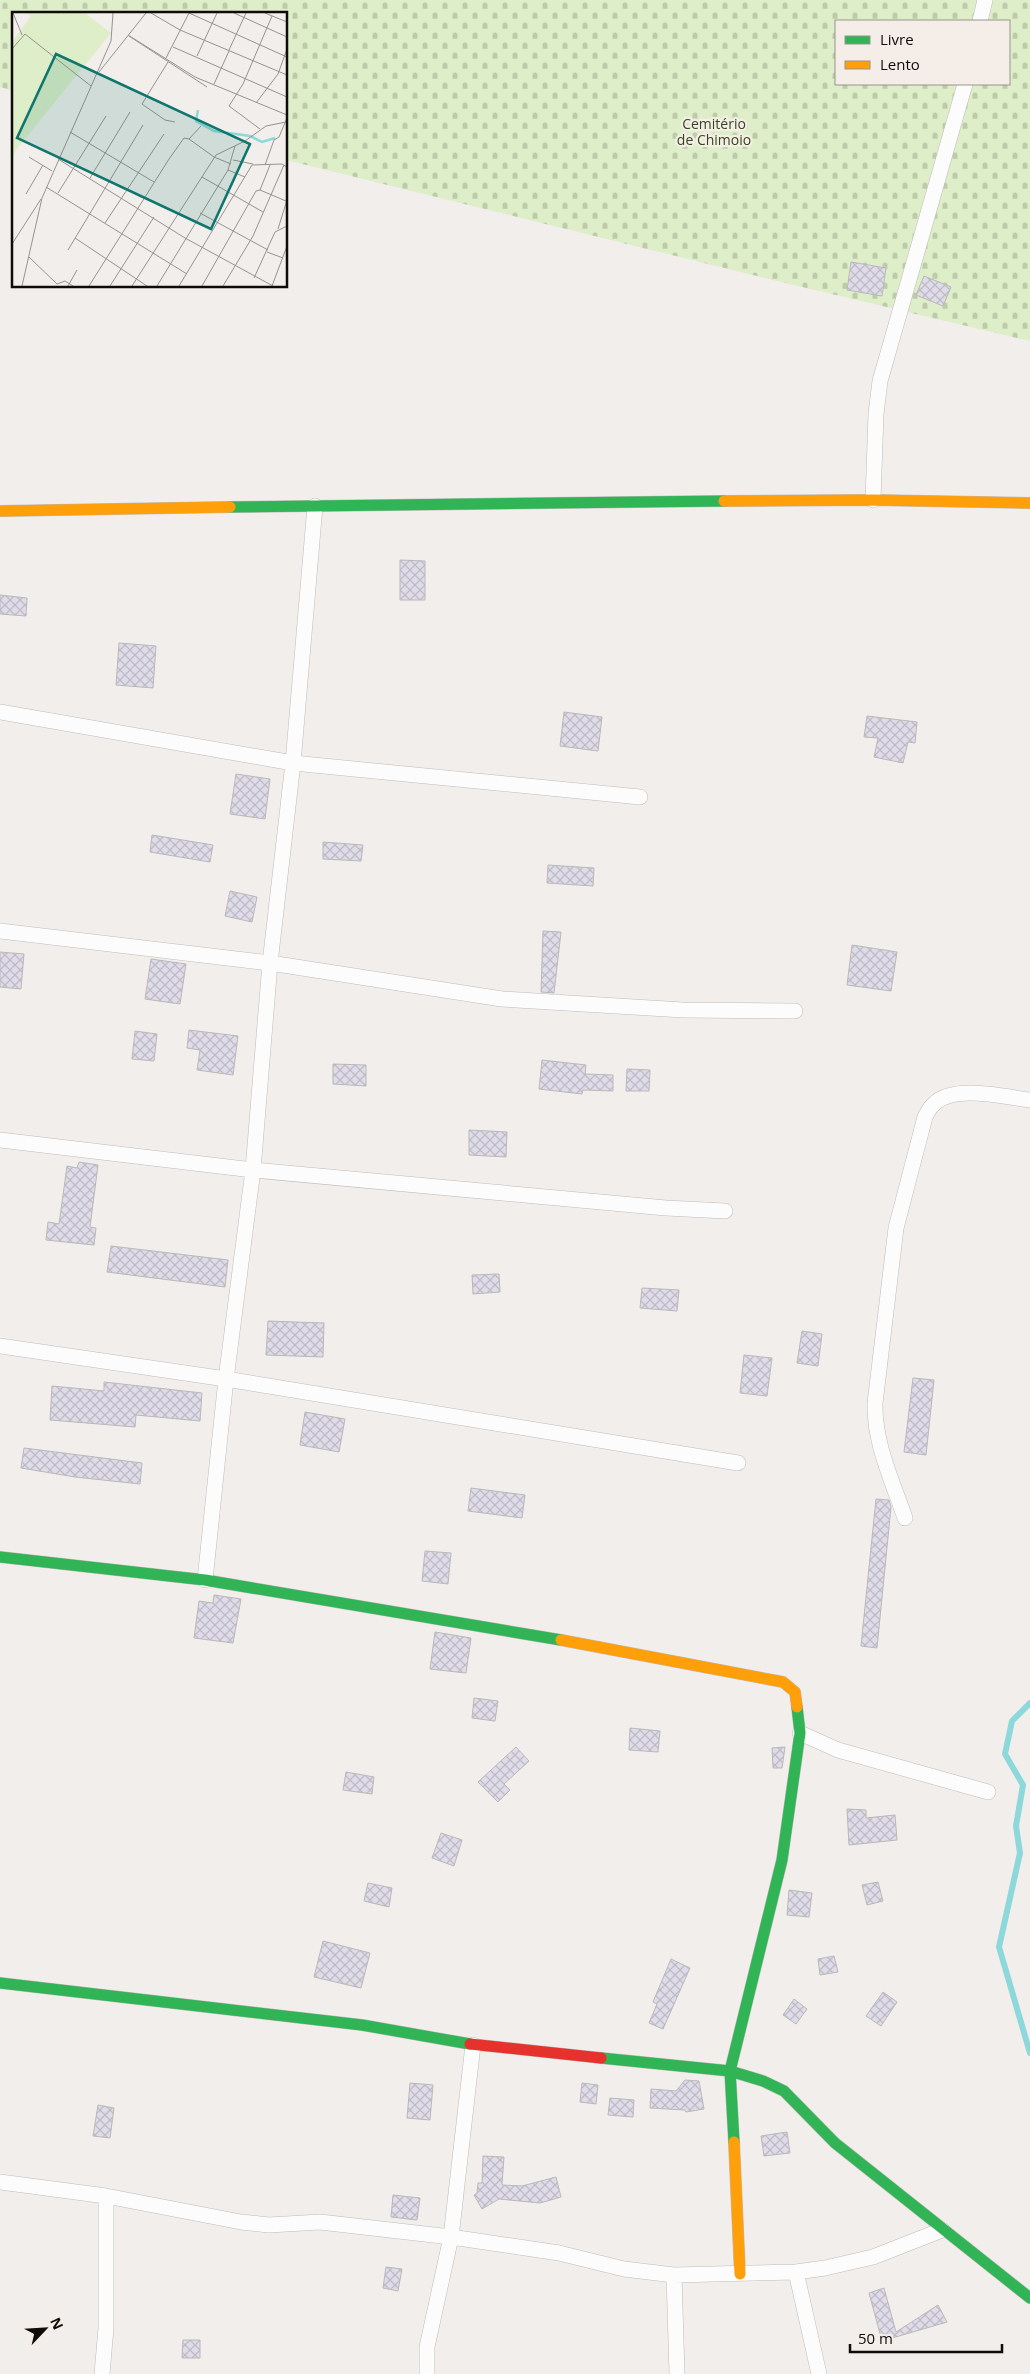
<svg xmlns="http://www.w3.org/2000/svg" width="1030" height="2374" font-family="'Open Sans',sans-serif">
<style>
.cemetery{fill:url(#cemetery-stones);fill-rule:evenodd}
.lines{fill:none;stroke-linecap:round;stroke-linejoin:round}
.stream{stroke:#8cd8da;stroke-width:6}
.building{fill:url(#building-cross-hatch);stroke:#bab8b8}
.street-casing{stroke:#bfbcba;stroke-width:16}
.fast-casing{stroke:#bfbcba;stroke-width:12}
.slow-casing{stroke:#bfbcba;stroke-width:12}
.jam-casing{stroke:#bfbcba;stroke-width:12}
.street{stroke:#fdfcfc;stroke-width:15}
.fast{stroke:#30b455;stroke-width:11}
.slow{stroke:#ff9f0a;stroke-width:11}
.jam{stroke:#e5322d;stroke-width:11}
.labels{text-anchor:middle;dominant-baseline:central;stroke-width:4.5;stroke-linejoin:round;paint-order:stroke}
.park-label{font-size:14px;fill:#344817;stroke:#f5eee8}
.inset-river{fill:none;stroke:#8cd8da;stroke-width:2.5}
.inset-road{fill:none;stroke:#979391;stroke-width:1}
.view{fill:#0f766e;fill-opacity:0.15;stroke:#0f766e;stroke-width:2.5}
.inset-edge{fill:none;stroke:#0e0b09;stroke-width:2.5}
</style>
<defs>
<pattern id="cemetery-stones" width="16" height="16" patternUnits="userSpaceOnUse" patternTransform="scale(1.25)"><rect width="16" height="16" fill="#deeec8"/><path d="M2 7V4a2 2 0 0 1 4 0v3zM10 15v-3a2 2 0 0 1 4 0v3z" fill="#bdcbaa"/></pattern>
<pattern id="building-cross-hatch" width="8" height="8" patternUnits="userSpaceOnUse" patternTransform="scale(1.25)"><rect width="8" height="8" fill="#dfdce9"/><path d="M0 0l8 8M0 8l8-8" fill="none" stroke="#bebbc6"/></pattern>
</defs>
<rect width="100%" height="100%" fill="#f2eeeb"/>
<path class="cemetery" d="M0 0H1030V341L777 281 286 160V14H14V91L0 87ZM836 21H1009V84H836Z"/>
<g class="lines">
<path class="stream" d="M1030 1703 1012 1721 1005 1754 1023 1785 1016 1826 1020 1853 999 1947 1030 2053"/>
</g>
<path class="building" d="M851 262 886 268 882 296 847 290Z
M924 276 951 287 943 306 916 295Z
M400 560 425 561V600H400Z
M0 595 27 598 26 616 0 614Z
M119 643 156 646 153 688 116 685Z
M564 712 602 717 598 751 560 746Z
M867 716 917 722 915 743 908 742 903 763 874 757 878 738 864 737Z
M236 774 270 779 265 819 230 814Z
M152 835 213 845 210 862 150 852Z
M323 842 363 845 361 861 323 859Z
M548 865 594 868 593 886 547 883Z
M230 891 257 897 252 922 225 916Z
M543 931 561 932 554 993 541 992Z
M852 945 897 952 891 991 847 985Z
M0 952 24 954 21 989 0 987Z
M151 959 186 964 180 1004 145 999Z
M189 1030 238 1036 233 1075 197 1070 200 1050 187 1048Z
M135 1031 157 1034 154 1061 132 1059Z
M542 1060 586 1065 585 1074 613 1075V1091L583 1090 582 1094 539 1089Z
M333 1064 366 1065V1086L333 1084Z
M627 1069 650 1070 649 1091H626Z
M469 1130 507 1132 506 1157 469 1155Z
M79 1162 98 1165 90 1227 96 1228 94 1245 46 1240 48 1222 59 1224 67 1166 77 1168Z
M111 1246 228 1260 225 1287 107 1272Z
M499 1274 500 1292 473 1294 472 1275Z
M642 1288 679 1290 677 1311 640 1308Z
M268 1321 324 1323 323 1357 266 1355Z
M802 1331 822 1334 818 1366 797 1363Z
M744 1355 772 1358 767 1396 740 1393Z
M913 1378 934 1380 926 1455 904 1452Z
M104 1382 202 1393 200 1421 136 1415 135 1427 50 1420 52 1386 104 1391Z
M305 1412 345 1419 339 1452 300 1445Z
M24 1448 142 1463 140 1484 75 1477 21 1468Z
M471 1488 525 1495 522 1518 468 1511Z
M876 1499 889 1500 891 1507 877 1648 861 1646Z
M425 1551 451 1553 448 1584 422 1581Z
M214 1595 241 1599 233 1643 194 1638 199 1601 213 1603Z
M435 1632 471 1638 466 1673 430 1669Z
M474 1698 498 1701 495 1721 472 1718Z
M630 1728 660 1731 658 1752 629 1750Z
M516 1747 529 1761 504 1784 510 1790 498 1802 478 1782Z
M785 1747 782 1768H773L772 1748Z
M346 1772 374 1777 372 1794 343 1790Z
M847 1809 866 1810V1818L895 1815 897 1840 849 1845Z
M441 1833 462 1840 454 1866 432 1858Z
M878 1882 883 1901 867 1905 862 1885Z
M368 1883 392 1888 389 1907 364 1901Z
M789 1890 812 1893 809 1917 787 1915Z
M323 1941 370 1953 361 1988 314 1977Z
M834 1956 838 1972 820 1975 818 1959Z
M671 1959 690 1968 663 2029 649 2023 657 2004 653 2002Z
M883 1992 897 2002 881 2026 866 2016Z
M794 1999 807 2009 796 2024 783 2015Z
M685 2080 699 2081 704 2109 686 2112 685 2110 650 2108 651 2089 676 2091Z
M410 2083 433 2085 430 2120 407 2118Z
M582 2083 598 2085 596 2104 580 2102Z
M610 2098 634 2100 633 2117 608 2115Z
M98 2105 114 2108 110 2138 93 2136Z
M787 2132 790 2153 764 2156 761 2136Z
M483 2156 504 2157 502 2185 522 2186 556 2177 561 2197 540 2203 499 2199 482 2209 474 2195 477 2193 478 2183H482Z
M393 2195 420 2198 417 2220 391 2217Z
M386 2267 402 2269 398 2291 383 2288Z
M884 2288 896 2332 938 2305 947 2322 882 2341 869 2293Z
M183 2340H200V2358H182Z"/>
<g class="lines">
<defs>
<path id="street" d="M980 21 985 0
M873 500 876 414 880 381 965 84
M0 712 293 763 640 797
M0 931 270 963 502 999 683 1010 795 1011
M0 1140 253 1170 666 1208 725 1211
M0 1346 226 1379 738 1463
M905 1518C892 1480 874 1443 875 1403L896 1228 925 1117C927 1113 930 1107 934 1104 954 1084 1004 1097 1030 1100
M205 1580 226 1379 253 1170 270 963 293 763 315 506
M800 1733 838 1750 988 1792
M0 2182 106 2196 241 2222 269 2225 320 2222 451 2237 559 2253 624 2269 674 2275 796 2272 825 2268 873 2257 942 2230
M796 2272 819 2374
M674 2275 677 2374
M102 2374 106 2328V2196
M427 2374V2347L451 2237 473 2045"/>
<path id="fast" d="M230 507 724 501
M0 1557 205 1580 561 1640
M0 1983 362 2025 470 2044
M601 2058 730 2071 763 2081 784 2091 835 2143 1030 2298
M734 2142 730 2071 782 1860 800 1733 797 1707"/>
<path id="slow" d="M724 501 873 500 1030 503
M0 511 230 507
M561 1640 783 1682 795 1692 797 1707
M734 2142 740 2274"/>
<path id="jam" d="M470 2044 601 2058"/>
</defs>
<use href="#street" class="street-casing"/>
<use href="#fast" class="fast-casing"/>
<use href="#slow" class="slow-casing"/>
<use href="#jam" class="jam-casing"/>
<use href="#street" class="street"/>
<use href="#fast" class="fast"/>
<use href="#slow" class="slow"/>
<use href="#jam" class="jam"/>
</g>
<g class="labels">
<g class="park-label">
<text x="714" y="123">Cemitério<tspan x="714" dy="16">de Chimoio</tspan></text>
</g>
</g>
<g transform="translate(12 12)">
<rect width="275" height="275" fill="#f2eeeb"/>
<path d="M15 1H73L99 21 4 138 0 149V30L19 4Z" fill="#deeec8"/>
<path class="inset-river" d="M186 98 184 109 202 119 238 124 250 130 263 126"/>
<path class="inset-road" d="M1 1 10 23M139 1 168 18 275 63M177 1 275 45M222 1 275 25M253 1 275 10M116 23 183 65 275 103M117 24 195 75M161 35 275 85M0 37 13 22 79 74M217 38 234 1M185 44 205 1M154 46 177 1M156 50 130 92 153 108 163 110M87 60 134 1M202 72 217 39M244 91 266 62 275 37M248 117 217 94 231 72 260 4M58 120 142 170M177 127 202 145 219 152M17 145 40 159M46 147 173 226 261 274M221 148 241 152M253 153 262 128 267 125 275 106M216 158 233 165M190 165 251 200M78 166 118 100M34 175 175 262M248 178 274 189M46 181 94 104M14 182 31 153M188 201 256 238M93 211 152 122M266 217 275 188M63 226 135 274M0 232 29 187M56 238 131 113M255 240 271 246M17 245 45 272 53 269 61 274M242 266 263 220 275 214M10 274 30 186 99 29 101 1M56 274 65 258M77 274 157 147 172 126 177 127 189 114M98 274 142 205M120 274 204 143 233 129 254 114 274 110M145 274 216 158 223 134M167 274 240 153 270 152 275 155M190 274 244 179 248 178 258 153M211 274 241 224 272 153M260 274 275 234"/>
<path class="view" d="M44 42 238 132 199 217 5 126Z"/>
<rect width="275" height="275" class="inset-edge"/>
</g>
<rect x="835" y="20" width="175" height="65" fill="#f5eee8" stroke="#99938f"/>
<rect x="845" y="36" width="25" height="8" fill="#30b455" stroke="#99938f"/>
<text x="880" y="45" font-size="15" fill="#0e0b09">Livre</text>
<rect x="845" y="61" width="25" height="8" fill="#ff9f0a" stroke="#99938f"/>
<text x="880" y="70" font-size="15" fill="#0e0b09">Lento</text>
<g transform="translate(45 2329) rotate(65)" stroke="#f5eee8" stroke-width="4" paint-order="stroke">
<path d="M0-4L9 19L0 12L-9 19Z" fill="#0e0b09"/>
<text y="-8" font-size="14" font-weight="bold" text-anchor="middle" fill="#0e0b09">N</text>
</g>
<path d="M850 2344v8h152v-8" fill="none" stroke="#0e0b09" stroke-width="2.5"/>
<text x="858" y="2344" font-size="15" fill="#0e0b09" stroke="#f5eee8" stroke-width="4" paint-order="stroke">50 m</text>
</svg>
